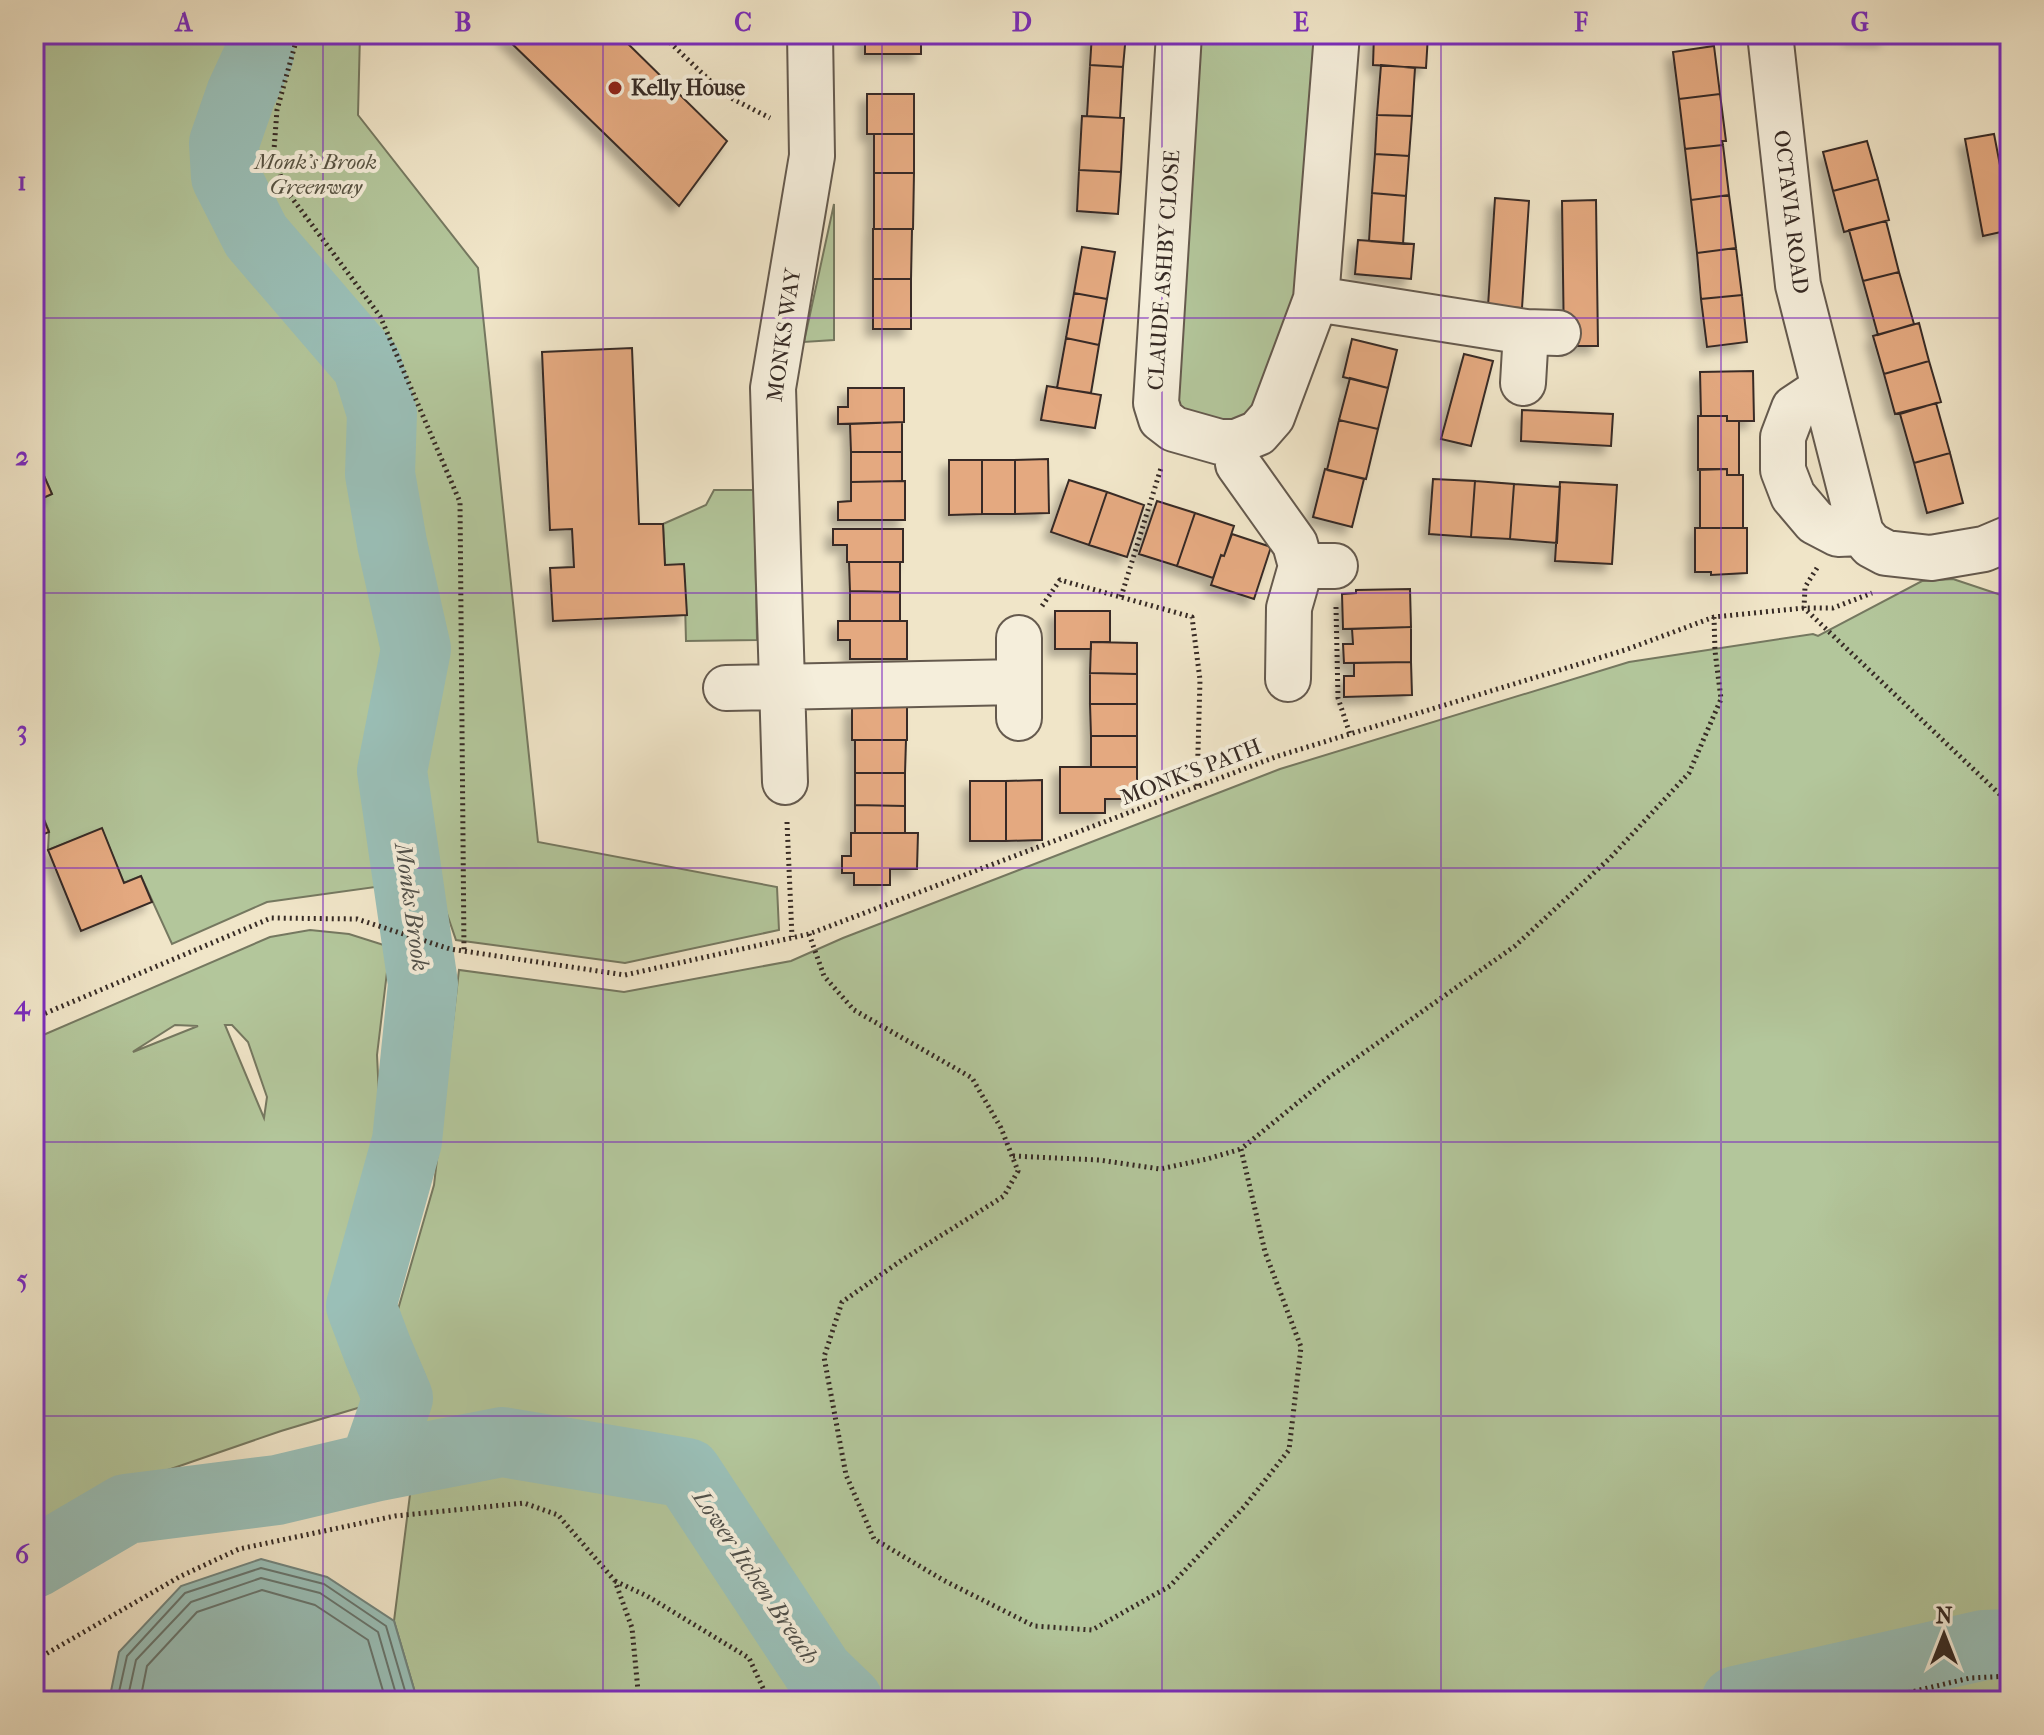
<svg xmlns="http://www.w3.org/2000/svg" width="2044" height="1735" font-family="'IM FELL French Canon',serif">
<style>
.green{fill:#b3c69b;stroke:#757860;stroke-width:2;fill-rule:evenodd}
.water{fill:#9abfb7;stroke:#72847d;stroke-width:2}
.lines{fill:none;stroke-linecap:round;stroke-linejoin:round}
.shore{stroke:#68756e;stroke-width:2}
.river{stroke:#9abfb7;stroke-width:70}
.building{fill:#e4a980;stroke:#372b25;stroke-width:2;filter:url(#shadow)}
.minor-casing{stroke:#655a4e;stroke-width:48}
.path{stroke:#372b25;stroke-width:5;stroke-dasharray:2 4;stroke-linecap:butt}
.minor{stroke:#f5eedb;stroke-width:44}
.grid{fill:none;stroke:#7b2cbf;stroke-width:2;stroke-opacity:0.55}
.poi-dot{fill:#8f2418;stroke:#f5eedb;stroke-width:3}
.labels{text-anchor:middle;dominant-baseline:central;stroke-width:8;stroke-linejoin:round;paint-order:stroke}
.poi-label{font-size:22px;font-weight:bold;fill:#372b25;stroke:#f5eedb;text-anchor:start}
.park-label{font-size:22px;font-style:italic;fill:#565242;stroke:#f5eedb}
.street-label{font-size:22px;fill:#372b25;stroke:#f5eedb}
.water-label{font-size:24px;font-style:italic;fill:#50504a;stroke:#f5eedb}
.neatline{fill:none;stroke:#7b2cbf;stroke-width:3}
.grid-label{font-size:26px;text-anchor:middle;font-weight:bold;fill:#7b2cbf}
</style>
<defs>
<filter id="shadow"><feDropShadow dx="-7" dy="7" stdDeviation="4" flood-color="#0004"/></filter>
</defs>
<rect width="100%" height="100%" fill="#f0e5c8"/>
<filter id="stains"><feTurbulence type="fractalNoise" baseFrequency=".0025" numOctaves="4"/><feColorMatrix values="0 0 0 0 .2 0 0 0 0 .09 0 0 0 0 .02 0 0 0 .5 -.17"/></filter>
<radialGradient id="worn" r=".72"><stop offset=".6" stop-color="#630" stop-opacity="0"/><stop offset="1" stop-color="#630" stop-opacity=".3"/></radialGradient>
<path class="green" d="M34 34H239L243 37 244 52 199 150 203 182 240 250 345 376 361 421 356 475 398 649 379 722 373 804 390 885 267 902 172 944 141 876 124 883 102 829 48 850 49 831 34 796V502L52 494 34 453Z
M275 34H360L358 115 478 268 538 842 777 887 779 930 625 963 456 940 433 873 418 772 440 644 404 477 400 408 383 356 365 329 306 256 288 240 273 232 258 212 247 191 243 166V143L258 90 270 67 275 48Z
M1189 34H1324L1309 270 1253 423 1179 420 1169 395Z
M834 204V340L804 342Z
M714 490H754L757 640 686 641 684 565H665L663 524 706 505Z
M1953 579 2010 598V1701H416V1696L394 1621 425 1376 397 1313 434 1185 459 970 624 992 791 961 843 938 1280 769 1629 662 1813 634 1818 636 1922 581Z
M310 930 349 934 390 947 377 1055 380 1117 357 1229 344 1275 357 1327 381 1401 281 1431 136 1481 49 1520 34 1536V1039L270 937ZM175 1025 198 1026 133 1052 134 1051ZM225 1025H232L248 1042 267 1097 264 1118Z"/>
<path class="water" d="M261 1559 327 1577 394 1621 416 1696V1701H109L119 1652 181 1586Z"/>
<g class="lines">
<path class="shore" d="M117 1701 127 1656 185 1593 261 1568 324 1584 386 1626 408 1701
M127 1701 136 1660 191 1602 261 1578 320 1593 378 1632 398 1701
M140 1701 147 1666 197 1612 262 1590 315 1605 368 1640 386 1701"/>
<path class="river" d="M374 1467 502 1442 687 1473 819 1673 848 1701
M34 1563 126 1509 277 1490 374 1467 398 1398 378 1351 361 1306 407 1141 423 984 392 771 416 649 392 543 380 474 382 413 367 365 256 236 226 177 224 143 241 94 259 55 260 37 259 34
M1736 1701 1984 1645 2010 1644"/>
</g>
<path class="building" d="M618 34 727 141 679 206 502 34Z
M865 34H921V54H865Z
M1092 34H1126L1123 67 1090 65Z
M1374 34 1428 35 1426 68 1373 65Z
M1851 34H1886V39L1850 37Z
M1714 46 1720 94 1679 99 1673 52Z
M1090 65 1123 67 1120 118 1087 116Z
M1381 65 1415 68 1412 116 1377 115Z
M867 94H914V134H867Z
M1720 94 1726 141H1722L1723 145 1685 149 1679 99Z
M1377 115 1412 116 1409 156 1375 154Z
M1082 116 1124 118 1121 172 1079 170Z
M874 134H914V173H874Z
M1994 134 2010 217V230L1983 236 1965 139Z
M1867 141 1878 179 1833 191 1823 152Z
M1723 145 1729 195 1691 200 1685 149Z
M1375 154 1409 156 1406 196 1372 193Z
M1079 170 1121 172 1118 214 1077 211Z
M874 173H914L913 229H874Z
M1878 179 1889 220 1844 232 1833 191Z
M1372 193 1406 196 1403 244 1369 241Z
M1729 195 1736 248 1697 253 1691 200Z
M1495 198 1529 201 1522 308 1488 306Z
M1596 200 1598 346H1564L1562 201Z
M1886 221 1899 272 1863 281 1849 230Z
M873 229H912L911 279H873Z
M1358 240 1414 244 1411 279 1355 274Z
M1082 247 1115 252 1107 299 1074 293Z
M1736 248 1742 295 1701 299 1697 253Z
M1899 272 1914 324 1878 335 1863 281Z
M873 279H911V329H873Z
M1074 293 1107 299 1099 345 1066 338Z
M1742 295 1747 342 1707 347 1701 299Z
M1919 323 1929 361 1884 374 1873 336Z
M1066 338 1099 345 1091 393 1057 388Z
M1352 339 1397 350 1388 388 1343 377Z
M632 348 639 524H663L665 565 684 564 687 615 553 621 550 568 574 567 572 529 550 530 542 352Z
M1464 354 1493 361 1471 446 1441 439Z
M1929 361 1941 402 1895 414 1884 374Z
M1753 371 1754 421H1727V416H1701L1700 372Z
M1350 378 1388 388 1378 429 1339 420Z
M1047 386 1101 395 1095 428 1041 420Z
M848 388H904V422L838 424V407H848Z
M1936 403 1950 453 1914 463 1900 414Z
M1522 410 1613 414 1611 446 1521 441Z
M1698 416H1727V421H1739V475H1727V469L1698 470Z
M1339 420 1378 429 1366 479 1327 470Z
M902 422V452H851L850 424Z
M851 452H902V481L851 482Z
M34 453 52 494 34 502Z
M1950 453 1963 503 1927 513 1914 463Z
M1048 459 1049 513 1015 514V460Z
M949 460H982V514L949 515Z
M982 460H1015V514H982Z
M1325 469 1364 479 1352 527 1313 517Z
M1700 469H1727V475H1743V528H1700Z
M1433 479 1475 481 1471 537 1429 534Z
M1069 480 1107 492 1089 545 1051 532Z
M905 481V520H838V502L851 501V482Z
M1475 481 1514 484 1510 539 1471 537Z
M1560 482 1617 485 1612 564 1555 561Z
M1514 484 1560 487 1557 543 1510 539Z
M1107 492 1144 505 1127 557 1089 545Z
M1157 501 1195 513 1177 566 1139 554Z
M1195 513 1234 526 1224 556 1221 555 1213 578 1177 566Z
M1695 528H1747V573L1711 575V572H1695Z
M833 529H903V562H847V545H833Z
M1232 534 1271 547 1254 599 1211 585 1221 555 1224 556Z
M849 562H900V592L850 591Z
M1410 589 1411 627 1343 629 1342 594 1356 593V590Z
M850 591 900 592V621H850Z
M1055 611H1110V642H1091V649H1055Z
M838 621H907V659H850V640H838Z
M1411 627V662L1344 663 1343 644H1353L1352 629Z
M1091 642 1137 643V674L1090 673Z
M1411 662 1412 695 1344 697V676H1354V663Z
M1090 673 1137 674V704H1090Z
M1090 704H1137V736H1091Z
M852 706H907V740H852Z
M1091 736H1137V767H1091Z
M855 740H906L905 773H855Z
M1060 767H1137V799H1105V813H1060Z
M855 773H905V806L855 805Z
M1042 780V840L1006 841V781Z
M970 781H1006V841H970Z
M34 796 49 832 34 838Z
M855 805 905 806V833H855Z
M102 828 124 883 141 876 152 902 81 931 48 850Z
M851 833H918L917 869H890V885H854V873H842V856H851Z"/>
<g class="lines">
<defs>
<path id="minor" d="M1179 34 1156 403 1161 419 1174 429 1220 442H1236L1258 433 1272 417 1316 299 1337 34
M1770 34 1798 285 1861 533 1871 545 1886 553 1931 558 1984 549 2010 538
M1316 299 1526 332 1558 333
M1523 383 1526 332
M1824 388 1794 408 1783 437V470L1793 496 1815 522 1838 534 1861 533
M1236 442 1238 464 1295 544 1301 566
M1019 638V718
M1288 679 1289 608 1301 566H1335
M726 688 1019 682
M785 782 773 388 812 156 810 34"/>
</defs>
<use href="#minor" class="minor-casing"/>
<path class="path" d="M298 34 277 110 274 150 283 186 380 316 460 502 464 951
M661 34 725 95 770 118
M1817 568 1805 587 1804 608 2010 804
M1121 597 1161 468
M1042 606 1060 580 1192 617 1200 680 1197 787
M1336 607 1338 698 1350 734
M787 822 792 937
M809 934 824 976 854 1010 972 1078 1001 1128 1018 1171 1004 1196 902 1260 842 1302 824 1357 846 1475 874 1539 943 1580 1034 1626 1092 1630 1170 1586 1244 1507 1289 1450 1301 1347 1265 1252 1241 1149 1328 1078 1515 946 1610 858 1689 773 1721 699 1715 651 1714 617
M34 1018 271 918 357 919 450 949 625 975 809 934 1278 756 1625 650 1714 617 1804 608H1833L1872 593
M1013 1156 1099 1160 1160 1169 1207 1159 1241 1149
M615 1581 647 1596 749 1658 769 1701
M34 1665 37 1659 181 1576 239 1549 395 1516 524 1503 558 1515 615 1581 632 1628 639 1701
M1873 1701 1970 1678 2010 1676"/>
<use href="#minor" class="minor"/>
</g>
<path class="grid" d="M323 34V1701M603 34V1701M882 34V1701M1162 34V1701M1441 34V1701M1721 34V1701M34 318H2010M34 593H2010M34 868H2010M34 1142H2010M34 1416H2010"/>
<circle class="poi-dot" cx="615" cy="88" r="8"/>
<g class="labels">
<g class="poi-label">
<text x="631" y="88">Kelly House</text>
</g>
<g class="park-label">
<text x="316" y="162">Monk's Brook<tspan x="316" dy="25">Greenway</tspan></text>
</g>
<g class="street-label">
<text transform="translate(1791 212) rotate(83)">OCTAVIA ROAD</text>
<text transform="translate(1164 270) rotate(-86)">CLAUDE ASHBY CLOSE</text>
<text transform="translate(784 335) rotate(-82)">MONKS WAY</text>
<text transform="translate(1191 772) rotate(-21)">MONK'S PATH</text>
</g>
<g class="water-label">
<text transform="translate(412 907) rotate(82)">Monks Brook</text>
<text transform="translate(756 1577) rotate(56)">Lower Itchen Breach</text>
</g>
</g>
<rect width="2044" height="1735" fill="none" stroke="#f0e5c8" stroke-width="88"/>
<g transform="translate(1944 1635)" stroke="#f5eedb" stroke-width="6" paint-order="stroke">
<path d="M0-6L14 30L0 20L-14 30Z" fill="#372b25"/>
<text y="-12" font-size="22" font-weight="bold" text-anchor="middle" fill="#372b25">N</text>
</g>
<rect x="44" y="44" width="1956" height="1647" class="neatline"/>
<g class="grid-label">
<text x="184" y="31">A</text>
<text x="463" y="31">B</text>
<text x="743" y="31">C</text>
<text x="1022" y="31">D</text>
<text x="1301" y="31">E</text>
<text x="1581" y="31">F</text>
<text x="1860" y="31">G</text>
<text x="22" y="190">1</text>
<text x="22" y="465">2</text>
<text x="22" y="739">3</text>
<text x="22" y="1014">4</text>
<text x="22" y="1288">5</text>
<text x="22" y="1563">6</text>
</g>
<rect width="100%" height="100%" filter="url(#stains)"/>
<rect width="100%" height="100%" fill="url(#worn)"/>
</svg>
